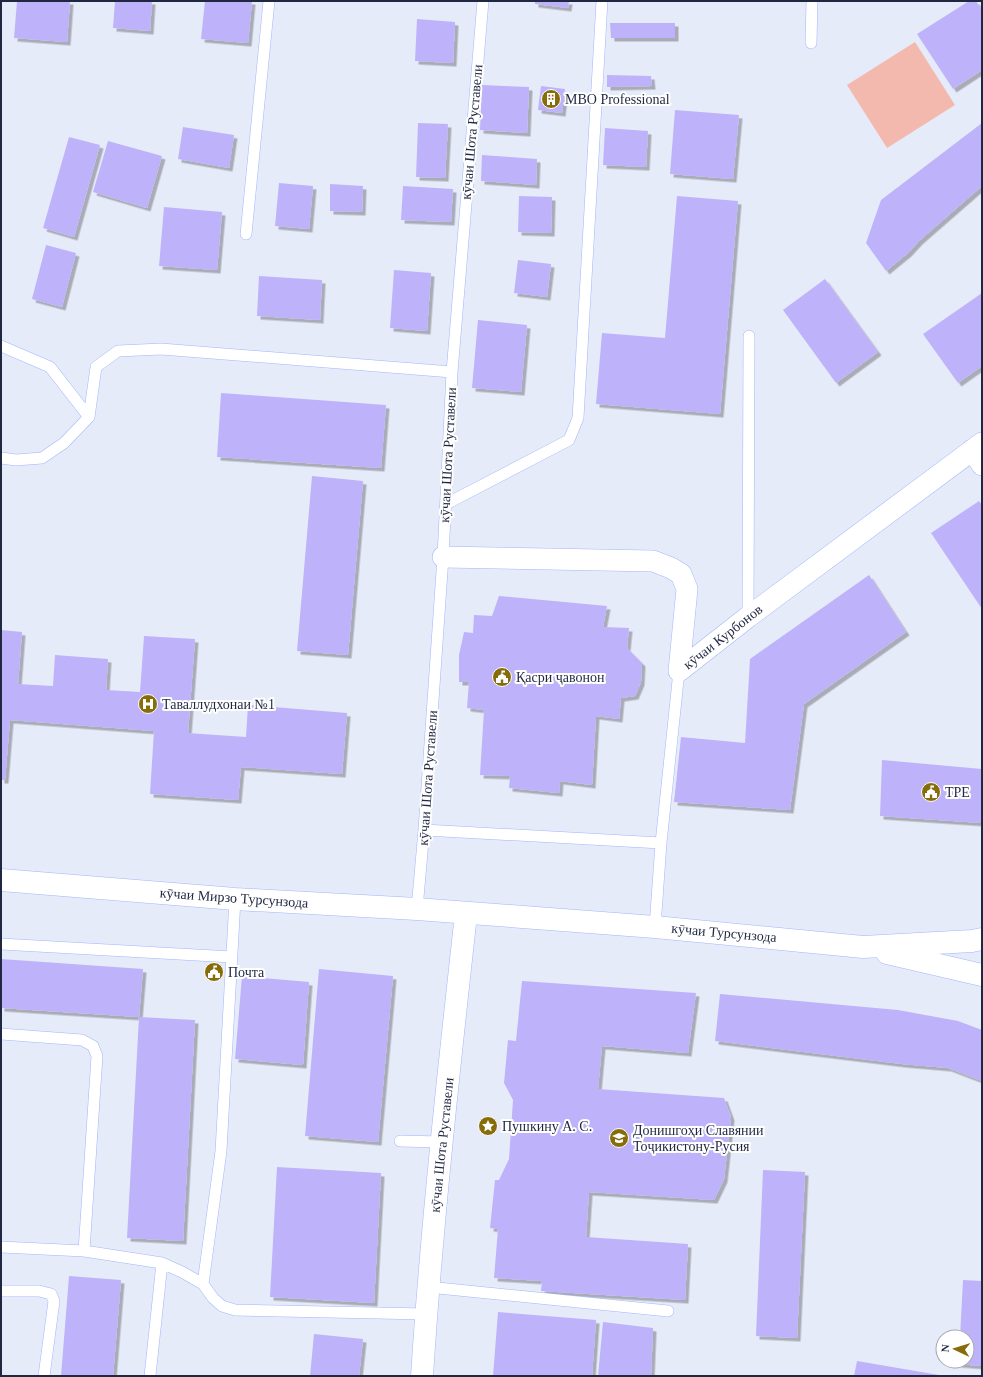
<svg xmlns="http://www.w3.org/2000/svg" width="983" height="1377" font-family="'Times New Roman',serif">
<style>
.green{fill:#f4b9ae}
.building{fill:#beb3fb;filter:url(#shadow)}
.lines{fill:none;stroke-linecap:round;stroke-linejoin:round}
.lane-casing{stroke:#a1b6fb;stroke-width:12}
.street-casing{stroke:#a1b6fb;stroke-width:22}
.secondary-casing{stroke:#a1b6fb;stroke-width:23}
.lane{stroke:#fff;stroke-width:11}
.street{stroke:#fff;stroke-width:21}
.secondary{stroke:#fff;stroke-width:22}
.labels{text-anchor:middle;dominant-baseline:central;stroke-width:4;stroke-linejoin:round;paint-order:stroke}
.poi-label{font-size:14px;fill:#1f2741;stroke:#fff;text-anchor:start}
.street-label{font-size:14px;fill:#1f2741;stroke:#fff}
</style>
<defs>
<filter id="shadow"><feDropShadow dx="3.5" dy="3.5" stdDeviation="0" flood-color="#0004"/></filter>
</defs>
<rect width="100%" height="100%" fill="#e6ebf9"/>
<path class="green" d="M915 42 955 105 887 148 847 85Z"/>
<path class="building" d="M17 1H70L67 42 14 38Z
M115 1H152L150 31 113 28Z
M205 1H252L248 43 201 39Z
M535 1H569L568 8 535 4Z
M969 1H976L982 10V70L953 89 917 34Z
M417 19 455 22 453 63 415 61Z
M610 23H675V38H611Z
M607 75 651 76 652 86 607 87Z
M482 85 529 87 527 133 480 130Z
M541 86 565 89 562 113 538 110Z
M675 110 739 115 733 179 670 174Z
M418 123 448 124 445 178 416 177Z
M982 123V186L919 241 908 253 886 271 866 243 881 200Z
M183 127 234 135 229 168 178 159Z
M605 128 648 131 646 167 603 165Z
M69 137 100 145 74 237 43 228Z
M108 141 162 156 147 208 93 192Z
M482 155 537 159 536 185 481 181Z
M279 183 313 186 309 229 275 226Z
M330 184 363 186 362 212 330 211Z
M403 186 453 189 451 222 401 220Z
M519 196 552 197 551 233 518 232Z
M677 196 738 201 720 414 596 404 602 333 665 338Z
M164 207 222 212 217 270 159 266Z
M46 245 76 253 62 307 32 299Z
M518 260 551 264 547 297 514 293Z
M394 270 431 273 427 331 390 328Z
M259 276 322 280 320 320 257 316Z
M825 279 878 352 836 383 783 310Z
M982 293V366L958 383 923 334Z
M478 320 527 325 521 392 472 388Z
M221 393 386 405 381 468 217 457Z
M312 476 363 481 348 655 297 651Z
M979 501 982 505V609L931 533Z
M869 575 906 632 804 704 790 810 674 802 681 737 745 743 750 659Z
M499 596 607 606 603 627 629 628 627 648 642 663 641 682 635 696 621 698 619 719 596 716 592 785 560 781 559 793 509 788 510 776 480 775 484 710 467 708 469 682H459V655L464 632 473 633 474 615 492 616Z
M1 630 22 632 18 684 53 686 55 655 108 659 106 690 140 692 144 636 195 639 188 733 246 737 248 705 347 713 342 774 241 767 238 800 150 794 154 731 10 720 5 780H1Z
M882 760 982 769V823L880 816Z
M1 959 143 969 139 1017 195 1020 183 1241 127 1238 139 1017 1 1008Z
M319 969 393 976 378 1142 305 1136Z
M242 976 309 982 303 1065 235 1059Z
M522 981 696 993 688 1053 602 1046 598 1089 724 1098 731 1117 724 1179 714 1200 589 1192 586 1237 688 1244 685 1300 541 1291 542 1281 494 1278 498 1229 490 1228 495 1180H499L509 1159 513 1100 504 1083 508 1040 516 1041Z
M720 994 898 1010 958 1021 982 1030V1081L948 1068 902 1064 715 1041Z
M277 1167 381 1173 374 1303 270 1297Z
M763 1170 805 1172 797 1338 756 1336Z
M69 1276 121 1280 113 1376H61Z
M963 1280 982 1281V1366L958 1364V1361H967V1337H960Z
M498 1312 596 1320 592 1376H493Z
M603 1322 653 1328 651 1376H598Z
M314 1334 363 1339 359 1376H310Z
M857 1361 939 1375V1376H854Z"/>
<g class="lines">
<defs>
<path id="lane" d="M811 43 812 1
M246 234 269 1
M1 346 50 367 89 417
M1 458 16 460 42 458 64 443 89 417 96 367 118 351 161 349 452 372
M446 504 569 440 578 418 602 1
M748 617 749 336
M424 830 661 843
M417 909 424 830 443 557 452 372 483 1
M655 927 661 843 679 671
M1 944 232 957
M1 1034 82 1040 93 1046 97 1056 84 1251
M400 1141 441 1142
M1 1247 84 1251 162 1263 150 1376
M162 1263 182 1272 203 1284 213 1298 222 1306 235 1310 426 1314
M203 1284 221 1151 235 899
M428 1287 668 1311
M1 1291H39L51 1294 54 1301 44 1376"/>
<path id="street" d="M972 450 982 465
M443 557 653 561 671 568 681 574 687 589 679 671
M679 671 748 617 982 443"/>
<path id="secondary" d="M1 880 235 899 417 909 655 927 863 947 972 941 982 939
M887 953 982 975
M422 1376C432 1221 449 1068 466 914"/>
</defs>
<use href="#lane" class="lane-casing"/>
<use href="#street" class="street-casing"/>
<use href="#secondary" class="secondary-casing"/>
<use href="#lane" class="lane"/>
<use href="#street" class="street"/>
<use href="#secondary" class="secondary"/>
</g>
<defs>
<symbol id="building-disc" viewBox="-11 -11 22 22"><circle r="9.5" fill="#876c0a" stroke="#fff"/><path d="M-4-6H4V6H1V3H-1V6H-4ZM-2.5-4.3h1.7v1.8h-1.7ZM.8-4.3h1.7v1.8H.8ZM-2.5-1h1.7V.8h-1.7ZM.8-1h1.7V.8H.8Z" fill="#fff"/></symbol>
<symbol id="civic-disc" viewBox="-11 -11 22 22"><circle r="9.5" fill="#876c0a" stroke="#fff"/><path d="M-.6-6.5H3V-4.5H.6V-3L4-1V1h2V6H-6V1h2V-1L-.6-3ZM-1.2 2.5V6h2.4V2.5Z" fill="#fff"/></symbol>
<symbol id="hospital-disc" viewBox="-11 -11 22 22"><circle r="9.5" fill="#876c0a" stroke="#fff"/><path d="M-5-5h3v3.5h4V-5h3V5h-3V1.5h-4V5h-3Z" fill="#fff"/></symbol>
<symbol id="sight-disc" viewBox="-11 -11 22 22"><circle r="9.5" fill="#876c0a" stroke="#fff"/><path d="M0-6L1.8-2.2L6-1.7L2.9 1.2L3.7 5.4L0 3.3L-3.7 5.4L-2.9 1.2L-6-1.7L-1.8-2.2Z" fill="#fff"/></symbol>
<symbol id="university-disc" viewBox="-11 -11 22 22"><circle r="9.5" fill="#876c0a" stroke="#fff"/><path d="M0-5L7-2L0 1L-7-2ZM-4 1L0 2.5L4 1V4Q0 6-4 4Z" fill="#fff"/></symbol>
</defs>
<g fill-rule="evenodd">
<use href="#building-disc" x="540" y="88" width="22" height="22"/>
<use href="#civic-disc" x="491" y="666" width="22" height="22"/>
<use href="#hospital-disc" x="137" y="693" width="22" height="22"/>
<use href="#civic-disc" x="920" y="781" width="22" height="22"/>
<use href="#civic-disc" x="203" y="961" width="22" height="22"/>
<use href="#sight-disc" x="477" y="1115" width="22" height="22"/>
<use href="#university-disc" x="608" y="1127" width="22" height="22"/>
</g>
<g class="labels">
<g class="poi-label">
<text x="565" y="99">MBO Professional</text>
<text x="516" y="677">Қасри ҷавонон</text>
<text x="162" y="704">Таваллудхонаи №1</text>
<text x="945" y="792">TPE</text>
<text x="228" y="972">Почта</text>
<text x="502" y="1126">Пушкину А. С.</text>
<text x="633" y="1130">Донишгоҳи Славянии<tspan x="633" dy="16">Тоҷикистону-Русия</tspan></text>
</g>
<g class="street-label">
<text transform="translate(472 132) rotate(-85)">кӯчаи Шота Руставели</text>
<text transform="translate(448 455) rotate(-87)">кӯчаи Шота Руставели</text>
<text transform="translate(723 637) rotate(-38)">кӯчаи Курбонов</text>
<text transform="translate(428 778) rotate(-86)">кӯчаи Шота Руставели</text>
<text transform="translate(234 898) rotate(4)">кӯчаи Мирзо Турсунзода</text>
<text transform="translate(724 933) rotate(5)">кӯчаи Турсунзода</text>
<text transform="translate(442 1145) rotate(-84)">кӯчаи Шота Руставели</text>
</g>
</g>
<rect width="983" height="1377" fill="none" stroke="#1f2741" stroke-width="4"/>
<g transform="translate(955 1349) rotate(274)"><circle r="19" fill="#ffffff" stroke="#a5a9b3"/>
<path d="M0-3L7 15L0 10L-7 15Z" fill="#876c0a"/>
<text y="-6" font-size="11" font-weight="bold" text-anchor="middle" fill="#1f2741">N</text>
</g>
</svg>
